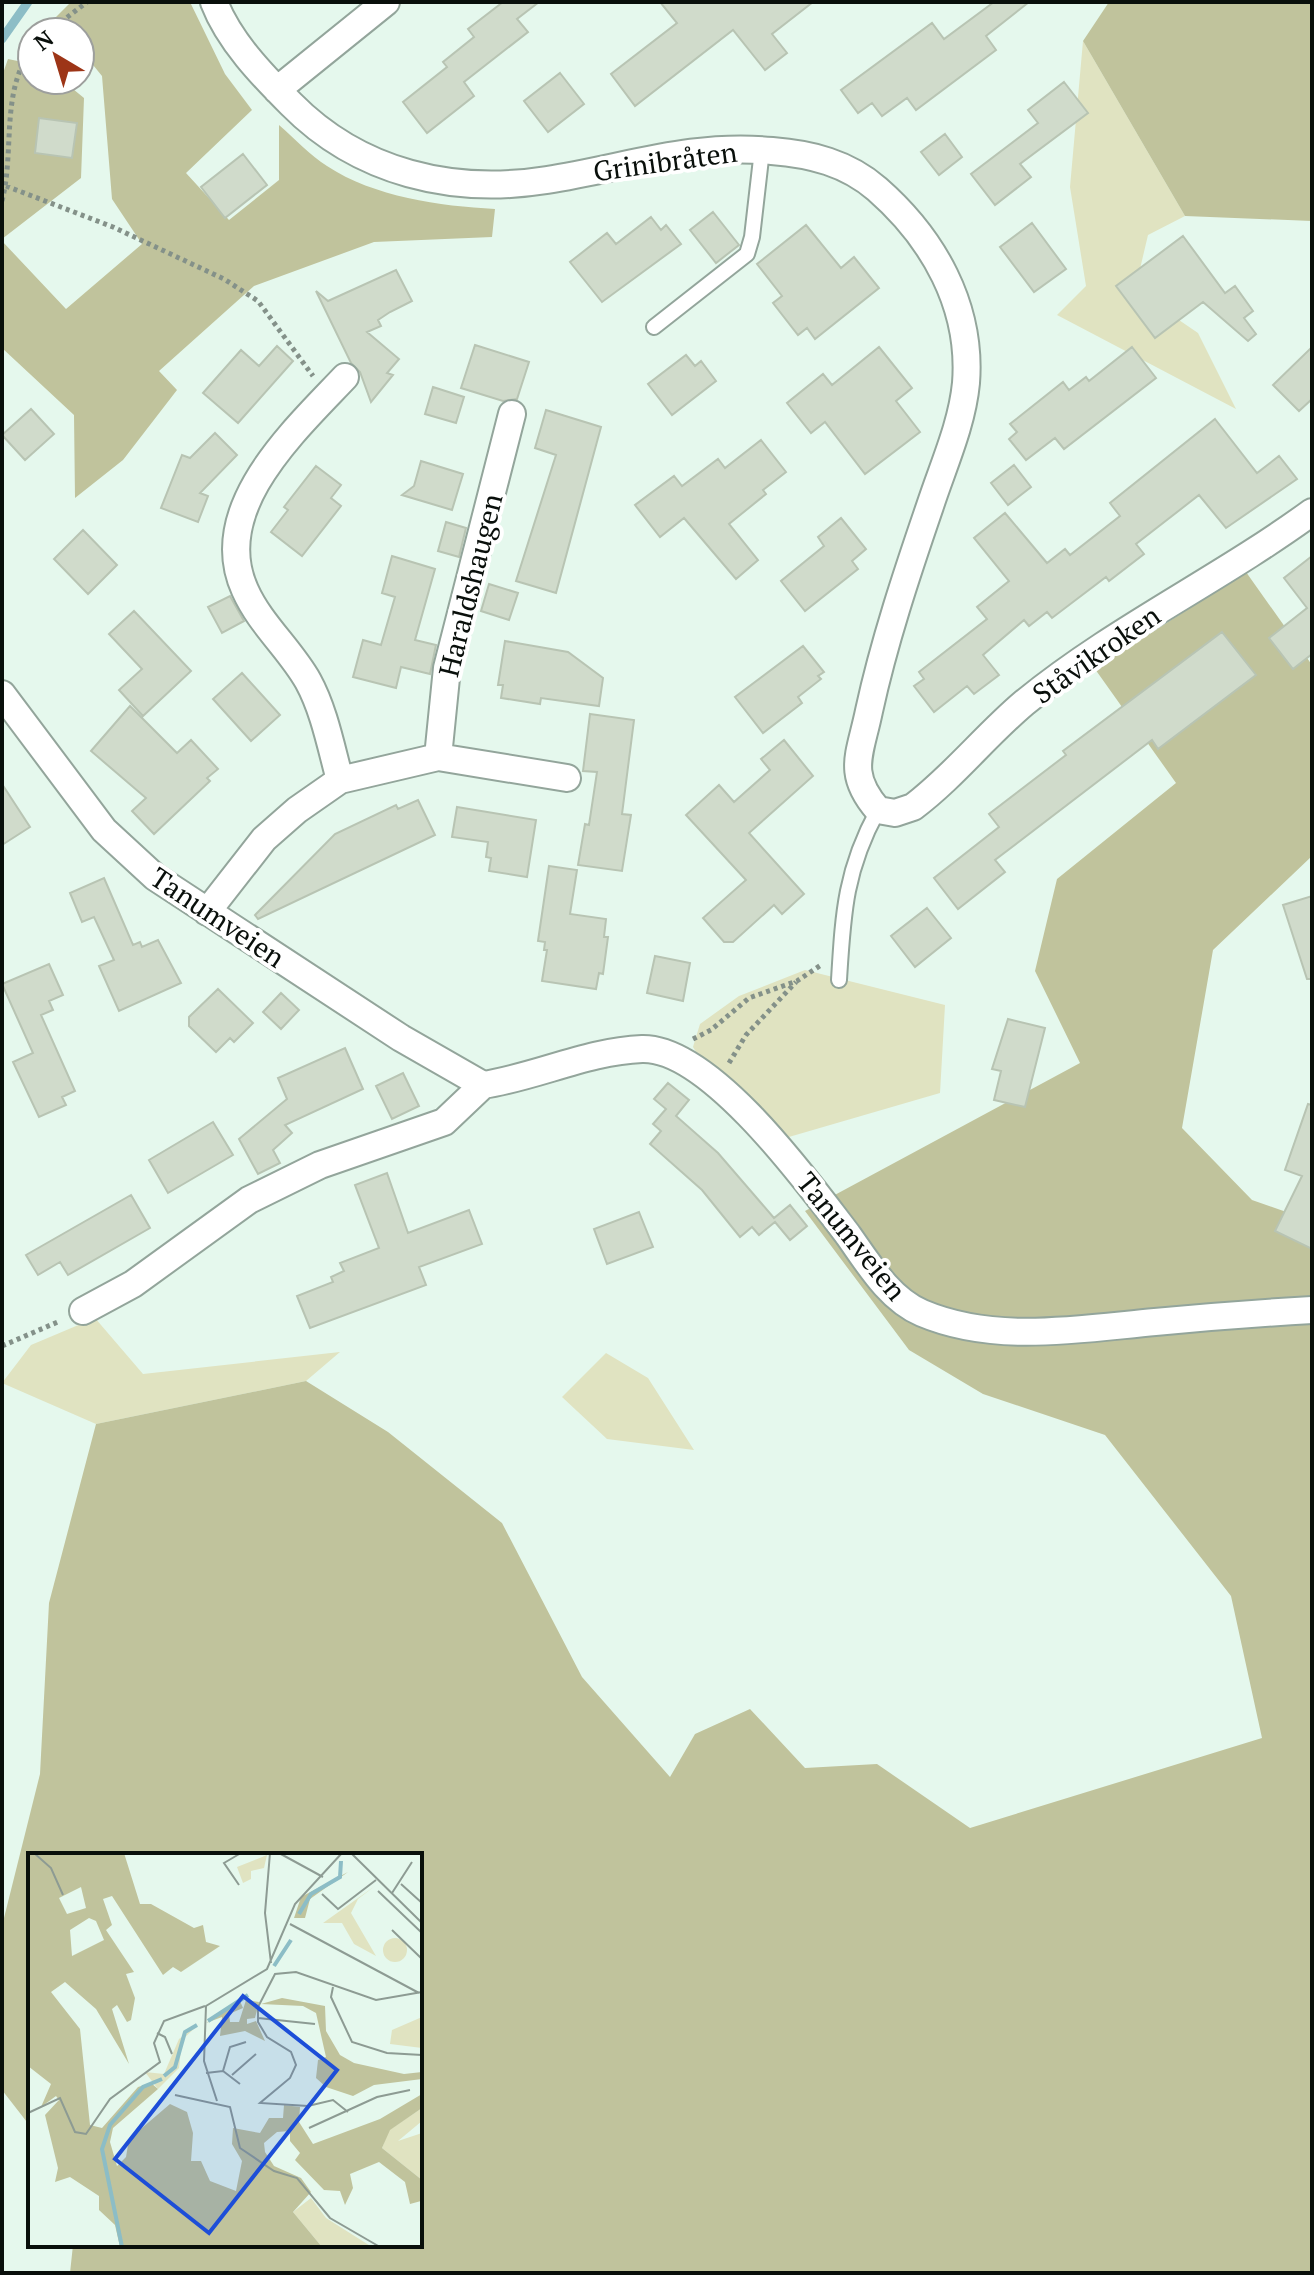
<svg xmlns="http://www.w3.org/2000/svg" width="1314" height="2275" font-family="'PT Serif',serif">
<style>
.green{fill:#e0e3c1}
.forest{fill:#c0c39c}
.lines{fill:none;stroke-linecap:round;stroke-linejoin:round}
.stream{stroke:#8cbdc6;stroke-width:9}
.building{fill:#d0dbcb;stroke:#b8c4b3;stroke-width:2}
.service-casing{stroke:#93a59b;stroke-width:18}
.minor-casing{stroke:#93a59b;stroke-width:30}
.path{stroke:#849189;stroke-width:5;stroke-dasharray:4 4;stroke-linecap:butt}
.service{stroke:#fff;stroke-width:14}
.minor{stroke:#fff;stroke-width:26}
.labels{text-anchor:middle;dominant-baseline:central;stroke-width:8;stroke-linejoin:round;paint-order:stroke}
.street-label{font-size:28px;fill:#090f0b;stroke:#fff}
.inset-river{fill:none;stroke:#8cbdc6;stroke-width:4}
.inset-road{fill:none;stroke:#8d9b93;stroke-width:2}
.view{fill:#1d4ed8;fill-opacity:0.15;stroke:#1d4ed8;stroke-width:4}
.inset-edge{fill:none;stroke:#090f0b;stroke-width:4}
</style>
<rect width="100%" height="100%" fill="#e5f8ed"/>
<path class="green" d="M1083 41 1185 216 1148 235 1135 290 1198 333 1236 409 1057 315 1086 286 1070 187Z
M805 970 945 1005 940 1093 782 1139 716 1084 693 1047 700 1024 739 996Z
M95 1318 143 1374 340 1352 306 1381 96 1424 2 1383 31 1345Z
M606 1353 648 1378 694 1450 607 1439 562 1397Z"/>
<path class="forest" d="M71 2H190L225 74 252 110 186 173 229 220 279 180V125C295 139 310 155 327 166 374 197 440 206 495 209L492 237 374 242 254 286 159 371 177 390 123 460 75 498 74 415 2 348V241L66 309 142 244 112 199 102 76 80 49V32H66L55 18Z
M1109 2H1312V221L1185 216 1083 41Z
M8 59 32 64V80H62L84 98 81 178 2 239V76Z
M1246 572 1312 665V856L1213 950 1182 1128 1252 1200 1312 1221V2273H70L73 2245H420V1855H30V2126L2 2090V1926L40 1774 49 1603 96 1424 306 1381 388 1432 502 1523 582 1677 670 1777 695 1734 750 1709 805 1768 877 1764 970 1828 1262 1738 1231 1596 1105 1435 983 1394 909 1350 805 1211 1080 1063 1035 971 1057 879 1176 783 1095 669Z"/>
<g class="lines">
<path class="stream" d="M2 39 28 2"/>
</g>
<path class="building" d="M503 2H539L517 19 528 32 464 82 474 96 427 133 403 102 447 67 443 62 474 37 468 29Z
M660 2H813L772 34 787 53 765 70 733 30 635 106 611 74 677 23Z
M994 2H1029L986 36 996 50 916 110 907 98 882 116 872 103 858 113 841 90 932 23 944 39Z
M560 73 584 104 548 132 524 101Z
M1064 82 1088 113 1020 164 1031 177 995 205 971 174 1038 123 1028 110Z
M39 118 77 123 72 158 35 153Z
M945 134 962 157 939 175 921 152Z
M243 154 267 185 225 218 201 187Z
M713 212 739 245 716 263 690 230Z
M651 217 661 230 666 225 681 244 602 302 570 262 607 233 616 244Z
M1032 223 1066 269 1034 292 1000 247Z
M806 225 841 268 854 257 879 288 815 339 807 328 798 335 773 303 782 296 757 264Z
M1183 236 1225 293 1235 286 1253 311 1244 318 1256 334 1248 341 1203 302 1155 338 1116 286Z
M396 270 412 301 390 312 378 320 381 326 367 332 399 359 387 373 393 375 371 402 360 372 351 363 316 291 328 301Z
M475 345 529 362 517 399 503 401 461 388Z
M277 346 293 361 238 423 203 393 241 350 259 366Z
M879 347 912 388 896 401 920 432 865 474 825 422 811 433 787 403 823 374 832 385Z
M1132 347 1156 378 1064 449 1055 438 1026 460 1009 439 1017 432 1010 424 1063 382 1069 390 1086 377 1089 381Z
M1312 347V399L1299 411 1273 385Z
M686 355 695 366 701 361 716 381 672 415 648 384Z
M433 387 464 397 456 423 425 414Z
M31 409 54 434 25 460 2 435Z
M546 410 601 427 556 593 516 581 556 455 535 448Z
M1215 419 1257 473 1279 456 1297 479 1226 528 1199 495 1136 544 1144 554 1109 581 1106 577 1052 618 1047 612 1029 626 1024 620 983 655 999 675 974 694 967 686 934 712 914 686 924 679 919 672 987 619 977 607 1009 581 974 538 1005 513 1047 563 1065 549 1070 555 1120 516 1110 503Z
M215 433 237 455 200 493 208 496 198 522 161 508 182 455 190 458Z
M761 440 786 472 763 490 766 494 729 524 758 560 736 579 684 518 660 537 635 505 674 476 682 486 718 459 725 468Z
M421 461 463 474 452 510 402 495 414 486Z
M1014 465 1031 487 1008 505 991 483Z
M316 466 341 485 331 498 341 506 302 556 271 532 288 510 284 507Z
M841 518 866 549 852 561 858 569 805 611 781 581 824 546 818 537Z
M446 522 466 528 459 557 438 551Z
M83 530 117 565 88 594 54 559Z
M392 556 435 569 415 640 436 645 430 674 401 667 396 688 353 677 363 640 381 645 395 597 382 593Z
M1312 556V654L1293 669 1269 638 1307 608 1284 578Z
M489 584 518 593 509 620 481 611Z
M230 596 244 621 222 633 208 607Z
M134 611 191 671 143 716 119 690 142 669 109 634Z
M1222 632 1256 675 1158 749 1152 740 995 860 1005 872 958 909 934 878 999 827 989 814 1066 755 1063 751Z
M505 641 568 652 603 678 599 706 541 698 540 704 501 698 503 685H498Z
M803 646 824 672 818 676 821 679 798 697 802 703 763 733 735 697Z
M242 673 280 715 251 741 213 699Z
M130 706 177 753 191 740 218 769 207 778 210 781 154 834 132 811 146 798 91 751Z
M590 714 634 720 622 814 631 815 622 871 578 865 585 824 589 825 597 772 583 771Z
M784 740 813 776 749 833 804 894 782 914 774 905 733 942H724L703 918 746 880 686 815 719 785 734 802 770 770 761 759Z
M2 784 30 827 2 845Z
M418 800 435 835 258 919 255 915 335 834 396 805 398 809Z
M457 807 536 820 527 877 489 871 491 858 486 857 488 842 452 837Z
M549 866 577 870 570 914 606 919 604 937H608L603 974 599 973 596 989 542 981 547 950H544L545 942 538 941Z
M104 878 133 945 140 942 142 947 158 940 181 983 119 1011 99 966 114 960 94 917 82 922 70 893Z
M1312 896V979H1307L1283 905Z
M927 908 951 938 915 967 891 936Z
M655 956 690 963 683 1001 647 993Z
M49 964 63 995 49 1001 53 1010 41 1015 75 1091 62 1097 66 1105 39 1117 13 1062 33 1053 2 984Z
M218 989 253 1023 234 1042 230 1038 216 1052 189 1026V1017Z
M281 993 299 1010 281 1029 263 1012Z
M1008 1019 1045 1028 1025 1107 994 1100 1001 1071 992 1069Z
M345 1048 363 1089 285 1125 292 1133 273 1150 280 1163 258 1174 239 1139 287 1099 278 1078Z
M403 1073 419 1106 392 1119 376 1086Z
M668 1083 689 1100 676 1116 718 1153 774 1218 790 1205 807 1226 790 1240 775 1222 759 1235 752 1227 740 1237 702 1190 650 1144 661 1131 653 1124 666 1109 654 1099Z
M1308 1104 1312 1105V1249L1275 1231 1302 1176 1285 1170Z
M213 1122 233 1155 168 1193 149 1160Z
M387 1173 408 1233 469 1210 482 1244 419 1267 426 1285 310 1328 297 1296 333 1282 331 1277 344 1271 340 1263 379 1248 355 1185Z
M131 1195 150 1228 68 1275 60 1262 38 1275 26 1255Z
M639 1212 653 1247 607 1264 594 1229Z"/>
<g class="lines">
<defs>
<path id="service" d="M654 327 747 254 752 237 762 150
M839 980C843 914 845 870 878 810"/>
<path id="minor" d="M214 2C229 41 262 75 291 104 359 173 453 195 547 180 625 168 691 143 772 151 811 154 847 163 877 189 933 238 972 306 966 383 962 425 943 466 930 506 907 573 884 642 869 711 860 755 846 773 878 810L895 813 913 807C953 777 985 736 1024 703 1113 630 1219 580 1312 512
M277 90 386 2
M2 694 104 830 155 877 401 1038 483 1085C536 1077 588 1051 642 1049 710 1047 809 1184 848 1235 868 1263 889 1299 922 1313 995 1344 1079 1329 1155 1322 1207 1317 1260 1313 1312 1310
M438 757 447 668 512 414
M340 780C331 747 324 710 308 681 290 649 260 624 245 590 208 509 294 431 345 377
M207 912 264 839 297 810 340 780 438 757 567 778
M83 1311 133 1284 249 1200 320 1165 444 1122 483 1085"/>
</defs>
<use href="#service" class="service-casing"/>
<use href="#minor" class="minor-casing"/>
<path class="path" d="M48 32 87 2
M6 186 113 227 224 279 258 301 313 376
M2 201C15 150 0 93 32 48
M693 1039 711 1030 749 998 797 981 821 965
M729 1063 746 1035 796 982
M2 1346 60 1321"/>
<use href="#service" class="service"/>
<use href="#minor" class="minor"/>
</g>
<g class="labels">
<g class="street-label">
<text transform="translate(665 161) rotate(-8)">Grinibråten</text>
<text transform="translate(470 585) rotate(-76)">Haraldshaugen</text>
<text transform="translate(1096 654) rotate(-35)">Ståvikroken</text>
<text transform="translate(218 917) rotate(34)">Tanumveien</text>
<text transform="translate(852 1236) rotate(51)">Tanumveien</text>
</g>
</g>
<g transform="translate(28 1853)">
<rect width="394" height="394" fill="#e5f8ed"/>
<path d="M239 2 236 15 223 18V26L215 30 209 14ZM347 33 330 46 323 60 348 103 326 91 314 70H295ZM355 97a12 12 0 1 1 24 0a12 12 0 1 1-24 0ZM394 164V195L362 191 364 177ZM171 171 154 187 151 215 130 236 117 219 136 221 151 186ZM394 255V268L370 288 394 280V327L354 295 361 277ZM283 345 298 365 344 394H294L265 359Z" fill="#e0e3c1"/>
<path d="M0 0H96L112 51H123L166 75 175 72 178 89 192 93 153 119 145 114 135 122 84 43 75 46 84 72 78 77 106 119 98 121 107 145 103 167 99 169 89 152 84 156 101 211 68 156 37 129 23 139 52 176 62 272 74 275 110 234 123 230 130 236 85 275 82 289 89 313 98 304 101 286 142 251 159 259 165 280 163 308H173L182 328 208 338 214 308 204 291 205 275 232 280 241 265H255L256 252 272 254 271 269 285 291 352 266 394 241V255L362 277 354 295 394 327 393 348 382 351 377 329 351 309 322 321 325 335 317 352 312 338 296 337 267 307 272 300 262 288V278L249 279 236 290 237 299 246 313 273 325 283 339 265 359 294 394H92L87 372 71 357V343L42 324 27 329 30 315 17 262 31 247 28 243 13 254 23 231 0 213ZM53 34 58 55 39 61 31 45ZM61 65 68 68 76 87 44 103 42 77ZM320 19 282 46 277 65H266L273 44ZM254 145 297 153 298 178 312 202 326 210 376 221 394 219V226L346 232 325 243 298 234 288 225 290 207 298 204 288 160 275 153 233 151ZM218 147 231 149 227 165 219 166V171L228 168 237 188 217 178 192 183 194 164 178 170 212 148 215 155 201 161 202 169H211Z" fill="#c0c39c" fill-rule="evenodd"/>
<path class="inset-river" d="M271 61 283 41 312 24 313 8M246 113 263 87M180 168 220 142M136 223 147 214 157 179 169 172M94 394 74 296 82 272 115 234 134 226"/>
<path class="inset-road" d="M6 0 23 15 35 42M242 0 237 60 243 110M251 0 295 24M323 0 394 70M373 31 394 50M211 32 196 10 213 0M350 38 394 80M364 40 384 9M294 41 310 56 348 27M262 71 391 140M364 77 394 106M305 134 303 144 324 189 359 200 394 202M230 165 287 171M129 180 137 184 144 201M195 218 202 194 218 189M178 220 195 218 212 231M204 222 228 201M147 242 202 254 212 295 246 318 269 325 302 365 352 394M189 248 176 208 178 153 239 116 267 51 314 0M320 259 305 247 280 253 232 250 262 225 268 212 263 199 239 184 230 169V154L247 121 268 119 348 147 394 139M0 260 32 245 47 279 58 281 82 246 132 209 126 190 136 168 177 153M281 275 349 244 382 237"/>
<path class="view" d="M215 143 309 217 181 380 87 306Z"/>
<rect width="394" height="394" class="inset-edge"/>
</g>
<rect width="1314" height="2275" fill="none" stroke="#090f0b" stroke-width="8"/>
<g transform="translate(56 56) rotate(322)"><circle r="38" fill="#ffffff" stroke="#9d9f9d" stroke-width="2"/>
<path d="M0-6L14 30L0 20L-14 30Z" fill="#9d3517"/>
<text y="-12" font-size="22" font-weight="bold" text-anchor="middle" fill="#090f0b">N</text>
</g>
</svg>
